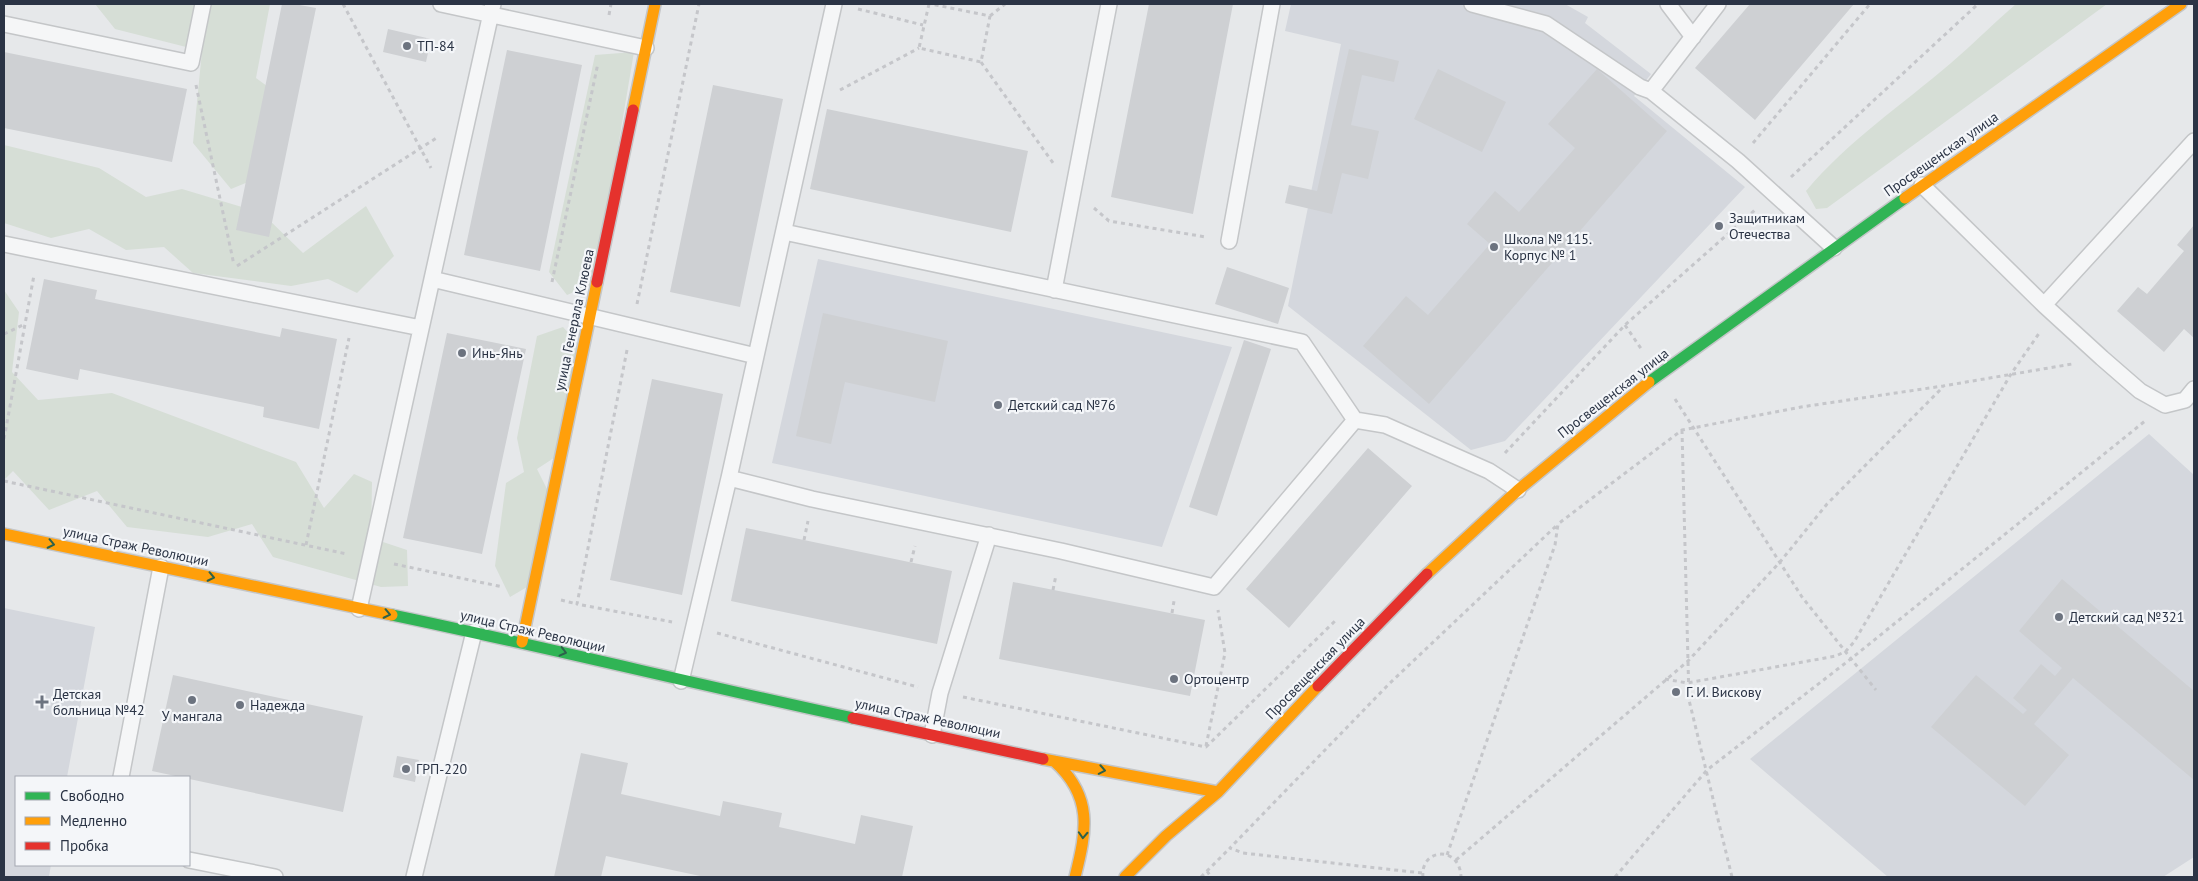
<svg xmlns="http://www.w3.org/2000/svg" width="2198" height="881" font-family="'PT Sans',sans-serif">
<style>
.built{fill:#d4d7dd}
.green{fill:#d6ded6}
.building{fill:#ced0d3}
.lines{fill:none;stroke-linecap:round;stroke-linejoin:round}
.lane-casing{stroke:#c4c6c8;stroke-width:18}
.fast-casing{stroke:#c4c6c8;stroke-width:14}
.slow-casing{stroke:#c4c6c8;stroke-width:14}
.jam-casing{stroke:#c4c6c8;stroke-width:14}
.path{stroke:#c5c6ca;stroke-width:3;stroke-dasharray:4 4;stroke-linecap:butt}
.lane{stroke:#f5f6f7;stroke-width:15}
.fast{stroke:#30b455;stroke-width:11}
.slow{stroke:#ff9f0a;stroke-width:11}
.jam{stroke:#e5322d;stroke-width:11}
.oneway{stroke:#2d614b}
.poi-dot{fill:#6c737f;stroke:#f4f6f9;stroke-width:2}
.labels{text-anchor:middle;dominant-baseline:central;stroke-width:4.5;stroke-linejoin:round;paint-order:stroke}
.poi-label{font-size:14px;fill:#2b3445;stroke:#f4f6f9;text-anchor:start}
.street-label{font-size:14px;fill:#2b3445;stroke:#f4f6f9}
</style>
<rect width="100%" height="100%" fill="#e6e8ea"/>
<path class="built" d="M1291 4H1565L1588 17 1585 23 1651 74 1634 96 1745 187 1505 441 1471 450 1288 306 1341 44 1285 31Z
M818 259 1232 347 1162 547 772 463Z
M2149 434 2194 475V857L2163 877H1888L1750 759Z
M4 608 95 627 67 777H16V865H51L49 876 61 877H4Z"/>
<path class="green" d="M95 4H270L256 78 290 103 280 169 231 189 193 143 202 51 115 29Z
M2016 4H2107L1827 208 1816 209 1806 191C1848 141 1902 105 1951 63 1973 44 1994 23 2016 4Z
M634 52 595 283 567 295 549 272 595 55Z
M4 145 99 168 146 197 182 189 262 213 303 253 366 206 394 256 357 293 328 279 291 286 193 273 164 247 126 250 89 229 51 238 4 223Z
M4 290 19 312 12 372 38 400 112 393 296 462 324 508 354 474 372 482 371 538 407 550 408 586 381 587 273 557 252 524 208 537 127 527 97 491 49 510 13 471 4 480Z
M563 327 579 345 560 454 537 469 553 501 539 580 510 597 495 566 506 483 524 472 517 438 537 336Z"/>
<path class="building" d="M282 4H294L316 8 269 237 236 230Z
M1149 4H1233L1193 214 1111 197Z
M1750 4H1854L1755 120 1695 68Z
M388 29 431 39 426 62 383 52Z
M1349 49 1399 61 1394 82 1362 75 1351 125 1379 131 1368 179 1342 173 1332 214 1285 203 1289 185 1317 191Z
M507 50 582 65 540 271 464 255Z
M4 52 187 89 172 162 4 128Z
M1438 69 1506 102 1482 152 1414 119Z
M1597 69 1667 131 1429 404 1363 346 1406 296 1428 315 1490 244 1467 224 1495 191 1519 212 1575 148 1548 124Z
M713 85 783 99 740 307 670 292Z
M827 109 1028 151 1011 232 810 189Z
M2194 225V338L2184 329 2164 352 2117 311 2138 287 2147 294 2184 251 2177 245Z
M1227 267 1289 288 1278 324 1215 304Z
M44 279 97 290 95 299 280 337 282 328 337 339 319 429 263 417 264 407 80 369 78 380 26 369Z
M823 313 948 341 935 402 845 382 831 444 796 436Z
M447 333 526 349 482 554 403 538Z
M1244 340 1271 349 1217 516 1189 507Z
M652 379 723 394 682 595 610 580Z
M1368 448 1412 486 1289 628 1246 589Z
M746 528 952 571 937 644 731 601Z
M2062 579 2194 691V780L2073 678 2034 724 2069 755 2025 806 1931 727 1976 675 2023 714 2027 710 2013 698 2041 664 2055 676 2062 668 2019 631Z
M1013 582 1205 620 1190 696 999 659Z
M173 675 363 716 343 812 152 771Z
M581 753 628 763 621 794 720 816 723 801 782 813 779 827 855 844 861 815 913 826 902 877H705L606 856 601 877H554Z
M397 756 419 760 415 782 393 777Z"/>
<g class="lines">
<defs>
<path id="lane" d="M441 4 646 48
M493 4 432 279 756 356 834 4
M1472 4 1546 24 1640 87 1651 91 1738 161 1834 248
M1668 4 1693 37
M4 24 191 63 203 4
M1651 91 1718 4
M1922 185 2044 305 2102 358 2140 391 2165 405 2185 400 2194 389
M784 232 1302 342 1355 420 1385 425 1489 471 1518 490
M1229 241 1272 4
M4 244 421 328
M1054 290 1109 4
M2044 305 2194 141
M729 478 756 356
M359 609 432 279
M681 681 729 478 812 499 1061 551 1214 587 1355 420
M932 735 940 693 989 535
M121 777 161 567
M189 860 275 877
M414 877 474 632"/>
<path id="fast" d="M1649 382 1905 198
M392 615C546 647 699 685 853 718"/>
<path id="slow" d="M633 110 655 4
M1905 198 2181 4
M4 534 392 615
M1427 574 1518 490 1649 382
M522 642 597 282
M1043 759 1218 792
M1054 761C1093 796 1087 830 1075 877
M1125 877 1166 836 1218 792 1318 686"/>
<path id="jam" d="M597 282 633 110
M1318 686 1427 574
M853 718 1043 759"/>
</defs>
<use href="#lane" class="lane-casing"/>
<use href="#fast" class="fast-casing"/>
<use href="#slow" class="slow-casing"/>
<use href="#jam" class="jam-casing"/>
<path class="path" d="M343 4 431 168
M929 4 919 48 981 62 990 16 931 4
M858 9 923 25
M609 15 611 4
M990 16 1005 4
M981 62 1053 163
M196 85 234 265
M840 90 919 48
M1753 143 1870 4
M1791 177 1978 4
M1094 208 1109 221 1206 237
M237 266 438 137
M552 282 598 63
M637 304 699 4
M1625 325 1642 350
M4 334 25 324
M627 350 577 604 672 622
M1675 399 1802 597 1876 690
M1682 430 1689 700 1732 877
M4 439 34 275
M1505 453 1625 325 1755 210
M4 481 347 554
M804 540 808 521
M306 545 349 338
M911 562 915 546
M394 564 503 587
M1053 590 1056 575
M561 600 577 604
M1172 613 1174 601
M717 633 918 687
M1665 679 1687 683 1836 656 1846 651 1854 642 2011 374 2040 332
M963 697 1206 747 1335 621
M1206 746 1225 653 1218 610
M1447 855 1555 545 1558 524 1682 430 1801 407 1943 386 2072 364
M1456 860 1688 661 1780 562 1827 504 1943 387
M1207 871 1211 877
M1422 873 1243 853 1230 848 1389 684 1557 525
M1201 877 1230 848
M1423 877C1420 848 1460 845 1461 877
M1615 877 1707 770 1852 658 2145 421"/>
<use href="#lane" class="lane"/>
<use href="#fast" class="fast"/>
<use href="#slow" class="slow"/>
<use href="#jam" class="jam"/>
</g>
<defs><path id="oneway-chevron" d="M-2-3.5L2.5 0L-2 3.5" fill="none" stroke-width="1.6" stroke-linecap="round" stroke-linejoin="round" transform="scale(1.25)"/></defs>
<g class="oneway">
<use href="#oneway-chevron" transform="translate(51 544) rotate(12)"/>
<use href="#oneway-chevron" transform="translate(211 577) rotate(12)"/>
<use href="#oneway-chevron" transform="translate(387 614) rotate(12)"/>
<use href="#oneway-chevron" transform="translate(563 652) rotate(14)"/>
<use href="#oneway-chevron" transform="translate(1102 770) rotate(11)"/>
<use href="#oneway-chevron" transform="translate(1083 835) rotate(93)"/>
</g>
<g class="poi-dot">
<circle cx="407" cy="46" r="5"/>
<circle cx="1719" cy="226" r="5"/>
<circle cx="1494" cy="247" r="5"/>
<circle cx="462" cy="353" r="5"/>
<circle cx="998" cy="405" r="5"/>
<circle cx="2059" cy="617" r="5"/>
<circle cx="1174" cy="679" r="5"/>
<circle cx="1676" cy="692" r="5"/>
<circle cx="192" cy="700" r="5"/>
<path d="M39.5 694.5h5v5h5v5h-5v5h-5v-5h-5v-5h5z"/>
<circle cx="240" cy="705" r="5"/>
<circle cx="406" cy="769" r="5"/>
</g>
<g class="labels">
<g class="poi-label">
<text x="417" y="46">ТП-84</text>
<text x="1729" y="218">Защитникам<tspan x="1729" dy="16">Отечества</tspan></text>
<text x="1504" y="239">Школа № 115.<tspan x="1504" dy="16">Корпус № 1</tspan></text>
<text x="472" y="353">Инь-Янь</text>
<text x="1008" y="405">Детский сад №76</text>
<text x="2069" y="617">Детский сад №321</text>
<text x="1184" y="679">Ортоцентр</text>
<text x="1686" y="692">Г. И. Вискову</text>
<text x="53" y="694">Детская<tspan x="53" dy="16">больница №42</tspan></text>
<text x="250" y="705">Надежда</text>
<text x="192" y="716" text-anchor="middle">У мангала</text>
<text x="416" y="769">ГРП-220</text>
</g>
<g class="street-label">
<text transform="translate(1941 154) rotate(-35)">Просвещенская улица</text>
<text transform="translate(574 320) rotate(-78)">улица Генерала Клюева</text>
<text transform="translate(1613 393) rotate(-38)">Просвещенская улица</text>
<text transform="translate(136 546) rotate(12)">улица Страж Революции</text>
<text transform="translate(533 631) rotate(13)">улица Страж Революции</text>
<text transform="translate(1315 668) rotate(-46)">Просвещенская улица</text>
<text transform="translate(928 718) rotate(12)">улица Страж Революции</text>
</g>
</g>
<rect width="2198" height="881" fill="none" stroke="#2b3445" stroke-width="10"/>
<rect x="15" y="776" width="175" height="90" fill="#f4f6f9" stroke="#a4a8b1"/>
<rect x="25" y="792" width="25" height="8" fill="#30b455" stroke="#a4a8b1"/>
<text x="60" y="801" font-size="15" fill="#2b3445">Свободно</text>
<rect x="25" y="817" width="25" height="8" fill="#ff9f0a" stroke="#a4a8b1"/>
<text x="60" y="826" font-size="15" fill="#2b3445">Медленно</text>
<rect x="25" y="842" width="25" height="8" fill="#e5322d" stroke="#a4a8b1"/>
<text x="60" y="851" font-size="15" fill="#2b3445">Пробка</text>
</svg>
